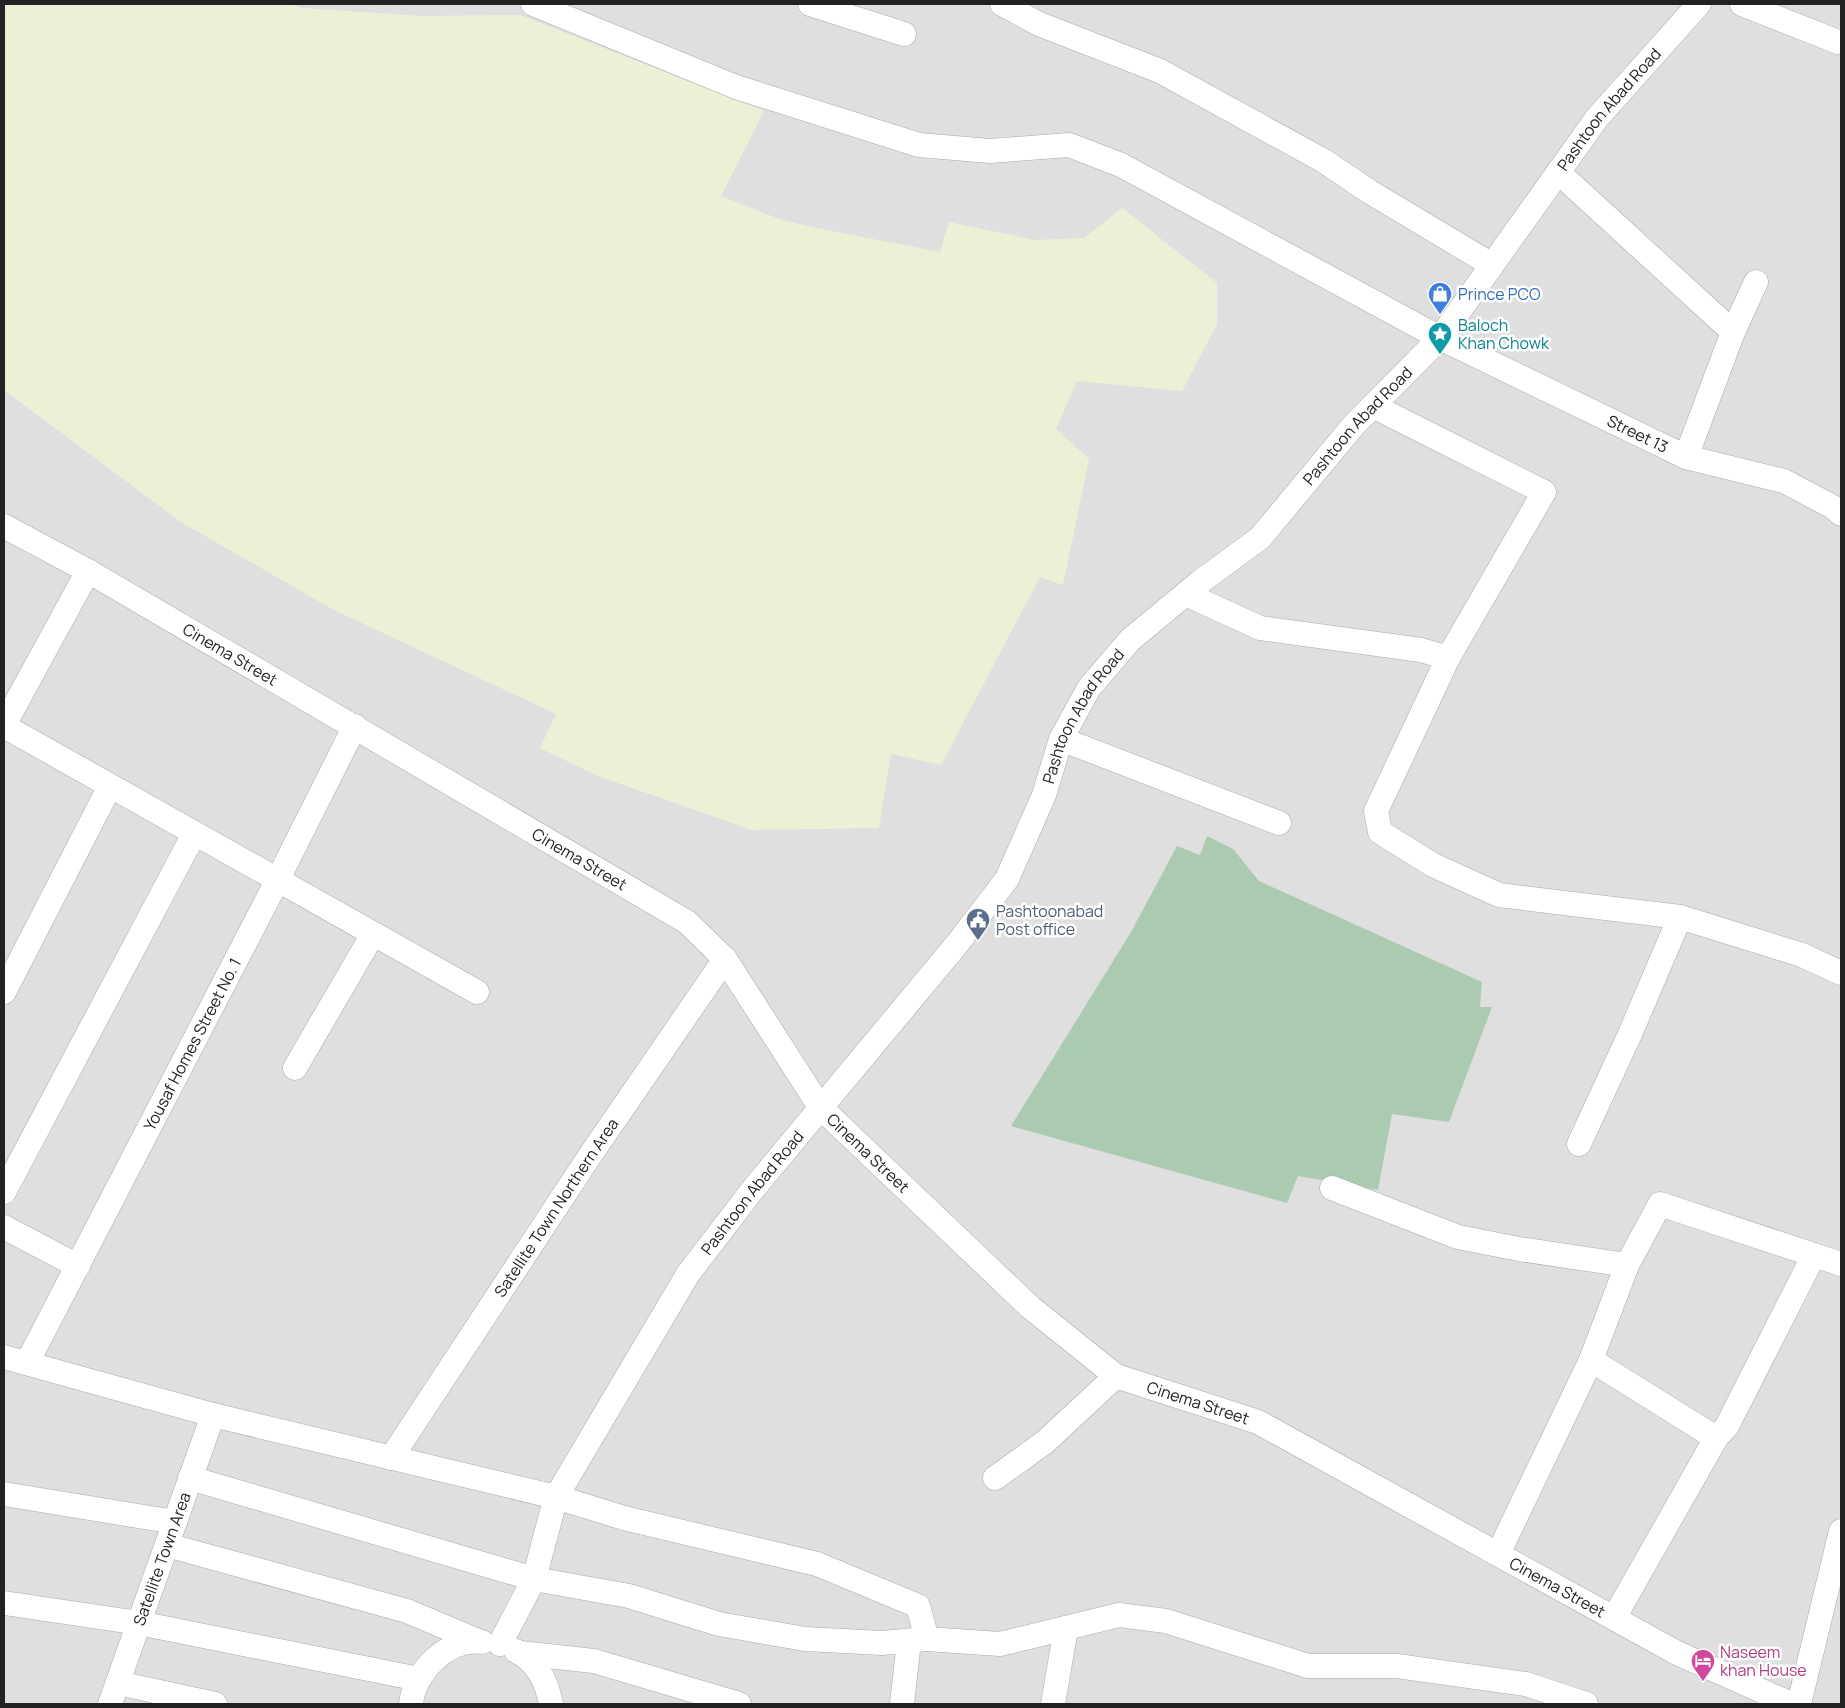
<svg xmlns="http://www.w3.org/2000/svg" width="1845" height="1708" font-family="Manrope,sans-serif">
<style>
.residential{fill:#e0dfdf}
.farmland{fill:#eef0d5}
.cemetery{fill:#aacbaf}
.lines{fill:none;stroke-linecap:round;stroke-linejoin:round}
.minor-casing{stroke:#a9a9a9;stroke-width:25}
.minor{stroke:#fff;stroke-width:24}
.labels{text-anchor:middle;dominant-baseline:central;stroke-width:5;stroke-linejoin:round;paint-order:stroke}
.street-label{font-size:16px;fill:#222;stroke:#fff}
.shop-label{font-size:16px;fill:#366cbe;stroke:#fff;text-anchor:start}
.culture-label{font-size:16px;fill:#0d838f;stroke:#fff;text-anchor:start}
.service-label{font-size:16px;fill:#4e5e75;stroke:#fff;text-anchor:start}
.hotel-label{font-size:16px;fill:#b23c85;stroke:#fff;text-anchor:start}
</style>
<rect width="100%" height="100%" fill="#f2efe9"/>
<path class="residential" d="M4 4H1841V1704H4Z"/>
<path class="farmland" d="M4 4H289L303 8 421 16 520 15 764 111 721 196 779 219 816 228 940 252 949 222 1035 240 1084 238 1122 208 1217 283V324L1182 391 1077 381 1056 429 1089 459 1063 585 1040 577 941 765 891 754 879 828 752 830 598 776 540 748 556 714 332 609 181 522 4 390Z"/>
<path class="cemetery" d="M1207 836 1233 849 1259 881 1482 982 1480 1007H1492L1449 1122 1392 1114 1378 1190 1298 1176 1287 1203 1011 1126 1131 932 1177 846 1200 855Z"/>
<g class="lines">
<defs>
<g id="minor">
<path id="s1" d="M533 4 736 87 919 145 990 151 1069 145 1121 165 1440 338 1686 457 1784 481 1833 507 1841 514"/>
<path d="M810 4 904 34"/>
<path d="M1002 4 1039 24 1160 71 1324 161 1370 192 1492 265"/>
<path d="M1742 4 1838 42"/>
<path d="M1558 172 1733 332"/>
<path d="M1373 406 1544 492 1448 658 1376 811 1380 832 1433 865 1499 895 1680 917 1802 955 1841 973"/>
<path d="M1686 457 1733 332 1756 282"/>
<path id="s2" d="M4 526 88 571 687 922 725 959 820 1107 1030 1307 1116 1376 1258 1422 1677 1653 1791 1704"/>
<path d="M1186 594 1260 628 1421 650 1448 658"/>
<path d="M4 725 88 571"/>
<path d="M4 726 477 992"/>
<path d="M1061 739 1279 823"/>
<path d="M4 992 110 786"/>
<path d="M295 1068 373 934"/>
<path d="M1579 1144 1630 1034 1680 917"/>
<path d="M1332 1188 1458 1237 1519 1249 1627 1265"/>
<path d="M4 1192 194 834"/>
<path d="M4 1227 78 1266"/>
<path d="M4 1357 213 1415 556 1497 624 1518 817 1564 918 1606 927 1639 1000 1644 1119 1615 1166 1621 1308 1666H1397L1526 1684 1586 1704"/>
<path d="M1591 1360 1716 1438"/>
<path id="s3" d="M27 1363 277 881 355 726"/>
<path id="s4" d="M391 1458 589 1157 725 959"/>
<path d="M190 1478 534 1579 629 1596 719 1624 805 1639 882 1643 927 1639"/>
<path d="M995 1478 1045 1442 1116 1376"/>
<path d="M4 1494 175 1522"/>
<path d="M167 1545 407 1611 478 1641"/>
<path d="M1498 1554 1591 1360 1627 1265 1660 1204 1841 1264"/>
<path d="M4 1603 139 1623 419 1679"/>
<path d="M1614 1618 1716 1438 1727 1426 1814 1255"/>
<path id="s5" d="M500 1644 534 1579 556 1497 688 1274 754 1188 957 944 1007 879 1044 795 1061 739 1089 688 1130 640 1200 582 1260 538 1353 426 1440 338 1597 118 1699 4"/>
<path d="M516 1651C537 1661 547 1683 551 1704"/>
<path d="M520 1653 594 1661 739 1704"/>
<path d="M118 1683 215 1704"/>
<path id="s6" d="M110 1704 213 1415"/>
<path d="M411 1704C414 1672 448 1637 482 1642"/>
<path d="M902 1704 909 1641"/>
<path d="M1053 1704 1066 1628"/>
<path d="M1799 1704 1841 1531"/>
</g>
</defs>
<use href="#minor" class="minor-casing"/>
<use href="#minor" class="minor"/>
</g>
<defs>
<symbol id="shop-pin" viewBox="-11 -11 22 30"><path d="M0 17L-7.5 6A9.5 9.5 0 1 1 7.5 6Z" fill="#3f7fe0" stroke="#fff"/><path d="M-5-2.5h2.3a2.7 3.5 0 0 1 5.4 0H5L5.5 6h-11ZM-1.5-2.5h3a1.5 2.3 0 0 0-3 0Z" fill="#fff"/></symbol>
<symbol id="sight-pin" viewBox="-11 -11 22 30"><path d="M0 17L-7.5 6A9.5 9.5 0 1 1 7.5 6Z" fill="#0f9aa8" stroke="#fff"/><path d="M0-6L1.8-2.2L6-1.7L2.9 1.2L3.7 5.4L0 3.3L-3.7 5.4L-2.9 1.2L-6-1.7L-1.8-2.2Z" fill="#fff"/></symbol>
<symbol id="civic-pin" viewBox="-11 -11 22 30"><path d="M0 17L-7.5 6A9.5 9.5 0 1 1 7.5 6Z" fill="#5c6f8a" stroke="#fff"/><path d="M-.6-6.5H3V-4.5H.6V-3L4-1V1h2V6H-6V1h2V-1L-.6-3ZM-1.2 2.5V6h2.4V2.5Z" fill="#fff"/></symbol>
<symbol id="hotel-pin" viewBox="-11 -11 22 30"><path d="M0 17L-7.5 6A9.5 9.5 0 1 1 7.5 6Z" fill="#d1479c" stroke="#fff"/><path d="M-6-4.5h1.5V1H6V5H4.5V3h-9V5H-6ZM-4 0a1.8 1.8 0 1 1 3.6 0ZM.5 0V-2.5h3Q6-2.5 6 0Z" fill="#fff"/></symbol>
</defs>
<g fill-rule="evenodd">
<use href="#shop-pin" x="1426" y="280" width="28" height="38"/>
<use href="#sight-pin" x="1426" y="320" width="28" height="38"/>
<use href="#civic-pin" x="964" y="906" width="28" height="38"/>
<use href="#hotel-pin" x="1689" y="1647" width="28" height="38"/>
</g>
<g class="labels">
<g class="street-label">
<text stroke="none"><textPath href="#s5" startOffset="1916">Pashtoon Abad Road</textPath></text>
<text stroke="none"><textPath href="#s5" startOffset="1511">Pashtoon Abad Road</textPath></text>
<text stroke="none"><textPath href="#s1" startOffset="1200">Street 13</textPath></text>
<text stroke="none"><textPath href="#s2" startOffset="260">Cinema Street</textPath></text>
<text stroke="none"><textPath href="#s5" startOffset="1106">Pashtoon Abad Road</textPath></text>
<text stroke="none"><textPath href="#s2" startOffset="665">Cinema Street</textPath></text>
<text stroke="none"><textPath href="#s3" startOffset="359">Yousaf Homes Street No. 1</textPath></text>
<text stroke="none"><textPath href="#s2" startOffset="1085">Cinema Street</textPath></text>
<text stroke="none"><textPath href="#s5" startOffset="521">Pashtoon Abad Road</textPath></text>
<text stroke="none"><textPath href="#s4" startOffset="300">Satellite Town Northern Area</textPath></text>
<text stroke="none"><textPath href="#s2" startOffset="1505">Cinema Street</textPath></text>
<text stroke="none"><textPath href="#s6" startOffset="154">Satellite Town Area</textPath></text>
<text stroke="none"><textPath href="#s2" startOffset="1910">Cinema Street</textPath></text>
</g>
<g class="shop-label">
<text x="1458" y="294">Prince PCO</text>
</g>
<g class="culture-label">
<text x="1458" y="325">Baloch<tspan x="1458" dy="18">Khan Chowk</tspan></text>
</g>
<g class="service-label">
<text x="996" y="911">Pashtoonabad<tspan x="996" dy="18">Post office</tspan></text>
</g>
<g class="hotel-label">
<text x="1720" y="1652">Naseem<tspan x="1720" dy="18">khan House</tspan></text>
</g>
</g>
<rect width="1845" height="1708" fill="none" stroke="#222222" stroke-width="10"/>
</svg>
